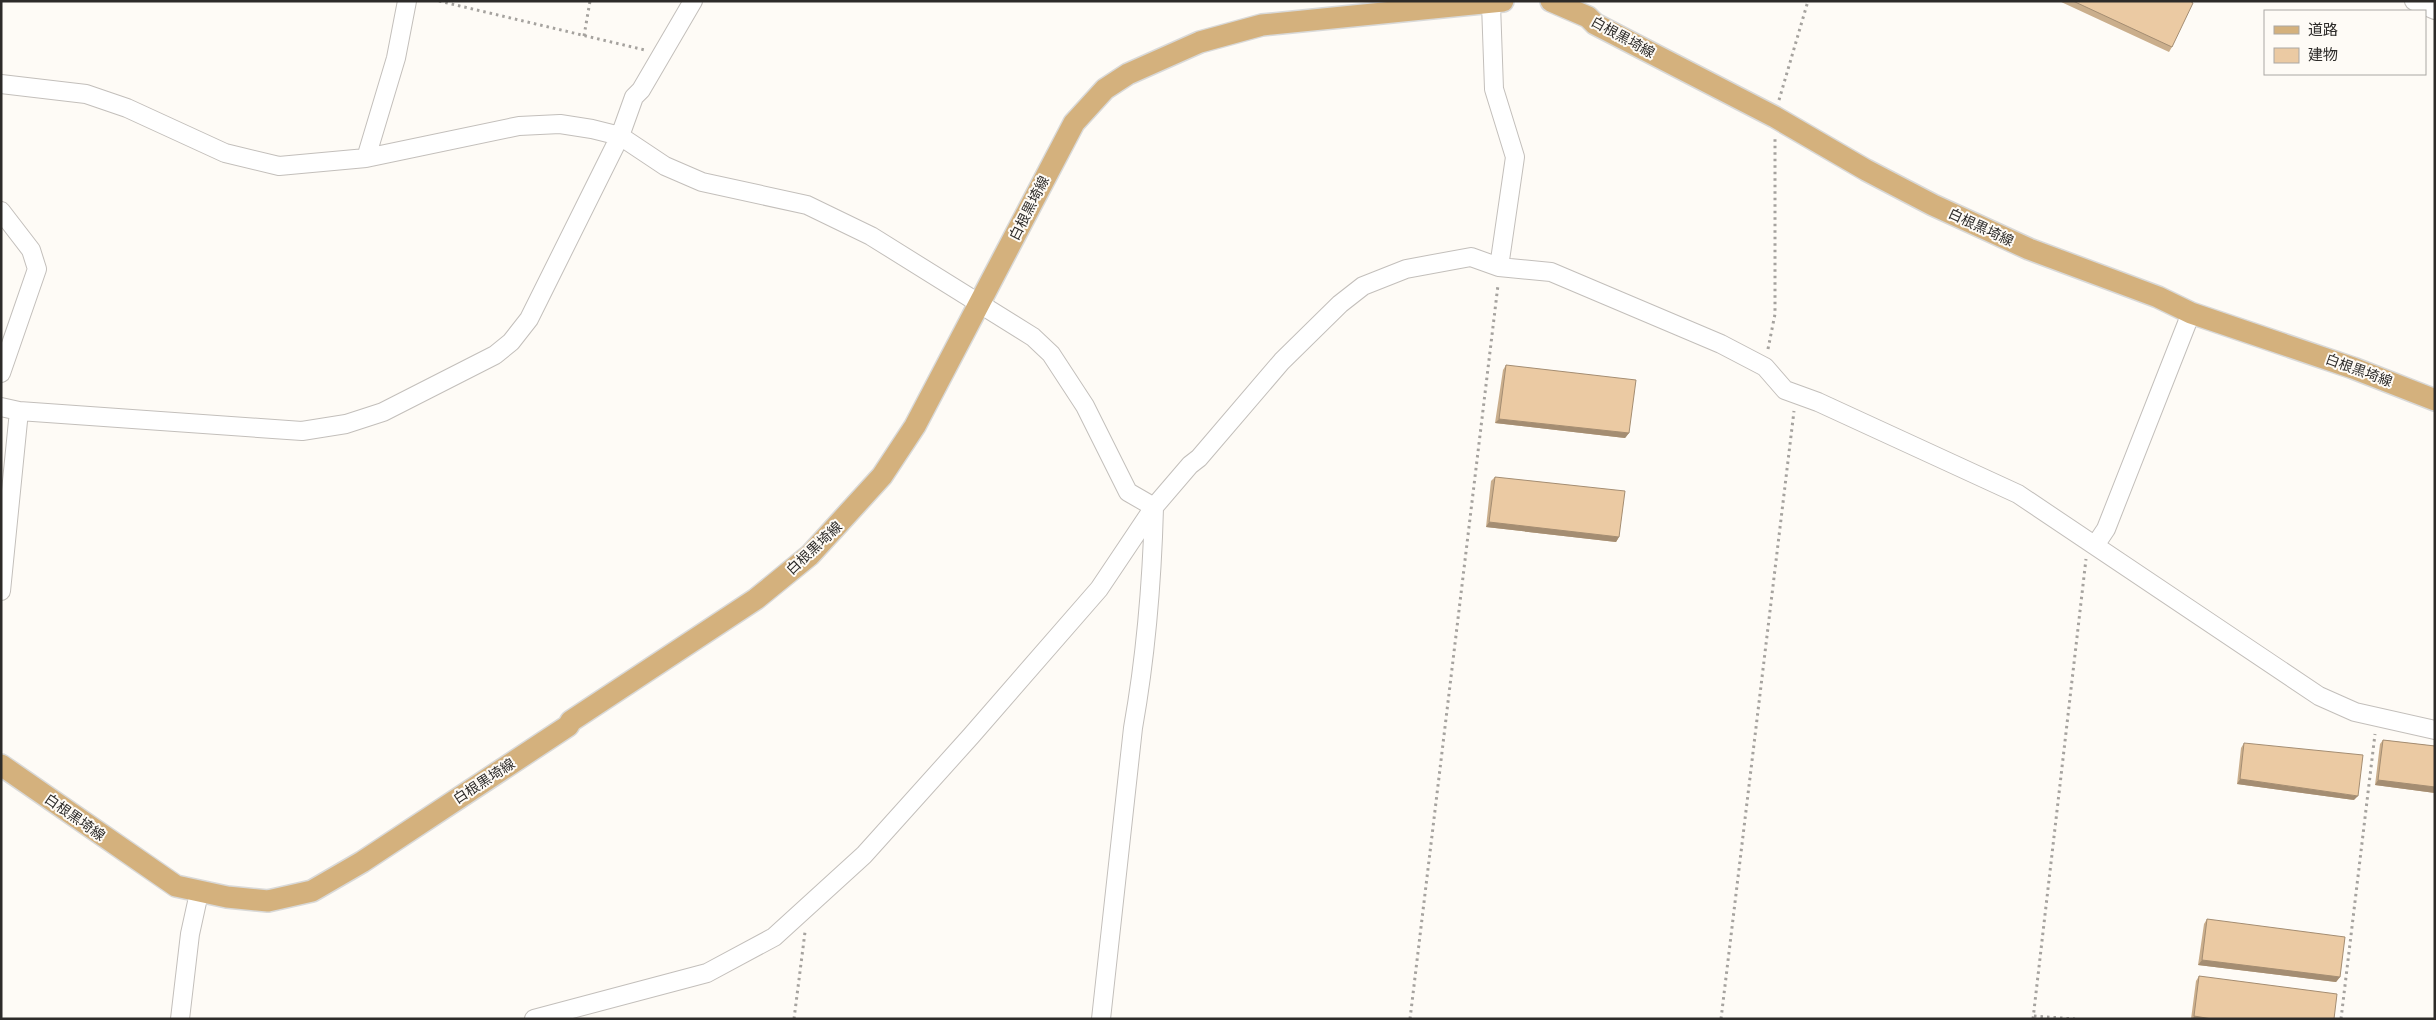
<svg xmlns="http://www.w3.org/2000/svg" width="2436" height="1020" font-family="Mulish,'Noto Sans JP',sans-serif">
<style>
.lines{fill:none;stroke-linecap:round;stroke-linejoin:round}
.minor-casing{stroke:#c3bfbb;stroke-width:20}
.major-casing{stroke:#d9d9d8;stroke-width:24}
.path{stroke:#a5a29e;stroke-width:3;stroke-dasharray:2.5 4;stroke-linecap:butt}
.minor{stroke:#fff;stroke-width:18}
.major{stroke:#d4b17d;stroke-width:21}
.wall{fill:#caae8c}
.shaded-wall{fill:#a48d72}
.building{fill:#ebcaa3;stroke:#a48d72}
.labels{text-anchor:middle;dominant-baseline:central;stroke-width:4;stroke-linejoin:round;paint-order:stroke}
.street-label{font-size:14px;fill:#2d2b29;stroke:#fefbf6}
</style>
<rect width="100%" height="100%" fill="#fefbf6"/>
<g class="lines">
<defs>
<path id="minor" d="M2414 1 2435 10
M1491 4 1494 89 1515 157 1499 267
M1 84 86 94 127 108 225 153 279 166 366 158 519 126 560 124 592 129 620 136 665 166 702 182 807 205 871 236 1033 337 1051 354 1085 406 1128 492 1154 507
M366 158 396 58 407 1
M1 211 31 250 37 269 1 373
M1 407 19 411 302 431 346 424 383 412 495 355 511 342 529 319 620 136 634 97 641 90 693 1
M2096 544 2106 529 2191 313
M1 591 19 411
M180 1019 190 934 199 893
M534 1019 707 973 774 937 864 855 971 736 1099 589 1154 507 1190 465 1199 458 1282 361 1340 304 1363 286 1406 269 1471 257 1499 267 1551 272 1721 344 1765 367 1785 390 1818 402 2018 494 2319 696 2355 712 2435 730
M1101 1019 1133 728C1146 655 1152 582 1154 508"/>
<path id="major" d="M1551 1 1588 17 1595 24 1775 117 1866 170 1933 205 2029 249 2158 297 2191 313 2353 368 2435 400
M1 765 176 886 227 897 268 901 312 891 362 862 568 726 571 721 756 599 810 555 882 476 915 426 1074 123 1105 89 1128 74 1200 42 1262 25 1503 1"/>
</defs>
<use href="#minor" class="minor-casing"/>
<use href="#major" class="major-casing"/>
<path class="path" d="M439 1 645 50
M584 36 590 1
M1779 100 1808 1
M1768 349 1775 314V138
M2034 1016 2075 1019
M794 1019 805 932
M1410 1019 1498 285
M1721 1019 1794 411
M2033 1019 2086 559
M2341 1019 2375 734"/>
<use href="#minor" class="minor"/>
<use href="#major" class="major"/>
</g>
<path class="wall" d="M2059 1H2190L2172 47 2169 52Z
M1506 365 1629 433 1625 438 1495 423 1503 370Z
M1495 477 1619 537 1616 542 1486 527 1491 481Z
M2383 740 2435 746V793L2375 785 2380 744Z
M2244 743 2354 800 2237 784 2241 748Z
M2207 919 2340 977 2336 982 2198 965 2204 924Z
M2199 976 2334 1019H2191L2196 981Z"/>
<path class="shaded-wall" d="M1499 419 1629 433 1625 438 1495 423Z
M1489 522 1619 537 1616 542 1486 527Z
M2240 779 2358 796 2354 800 2237 784Z
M2378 780 2435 787V793L2375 785Z
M2202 960 2340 977 2336 982 2198 965Z
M2194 1016 2212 1019H2193Z"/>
<path class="building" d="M2073 1H2190L2193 3 2172 47Z
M1506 365 1636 380 1629 433 1499 419Z
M1495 477 1625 491 1619 537 1489 522Z
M2383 740 2435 746V787L2378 780Z
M2244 743 2363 755 2358 796 2240 779Z
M2207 919 2345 937 2340 977 2202 960Z
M2199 976 2337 994 2334 1019H2212L2194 1016Z"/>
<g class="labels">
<g class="street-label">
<text transform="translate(1623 37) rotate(29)">白根黒埼線</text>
<text transform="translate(1029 208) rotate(-63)">白根黒埼線</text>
<text transform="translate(1981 227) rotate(25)">白根黒埼線</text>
<text transform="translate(2359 370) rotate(20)">白根黒埼線</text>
<text transform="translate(814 548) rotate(-43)">白根黒埼線</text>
<text transform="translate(484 781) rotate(-33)">白根黒埼線</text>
<text transform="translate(75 817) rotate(35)">白根黒埼線</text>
</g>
</g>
<rect width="2436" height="1020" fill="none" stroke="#2d2b29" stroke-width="5"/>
<rect x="2264" y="10" width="162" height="65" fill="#fefbf6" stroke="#aaa8a4"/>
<rect x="2274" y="26" width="25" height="8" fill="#d4b17d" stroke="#aaa8a4"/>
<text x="2308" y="35" font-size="15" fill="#2d2b29">道路</text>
<rect x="2274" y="48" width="25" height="15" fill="#ebcaa3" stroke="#aaa8a4"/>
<text x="2308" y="60" font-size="15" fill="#2d2b29">建物</text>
</svg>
